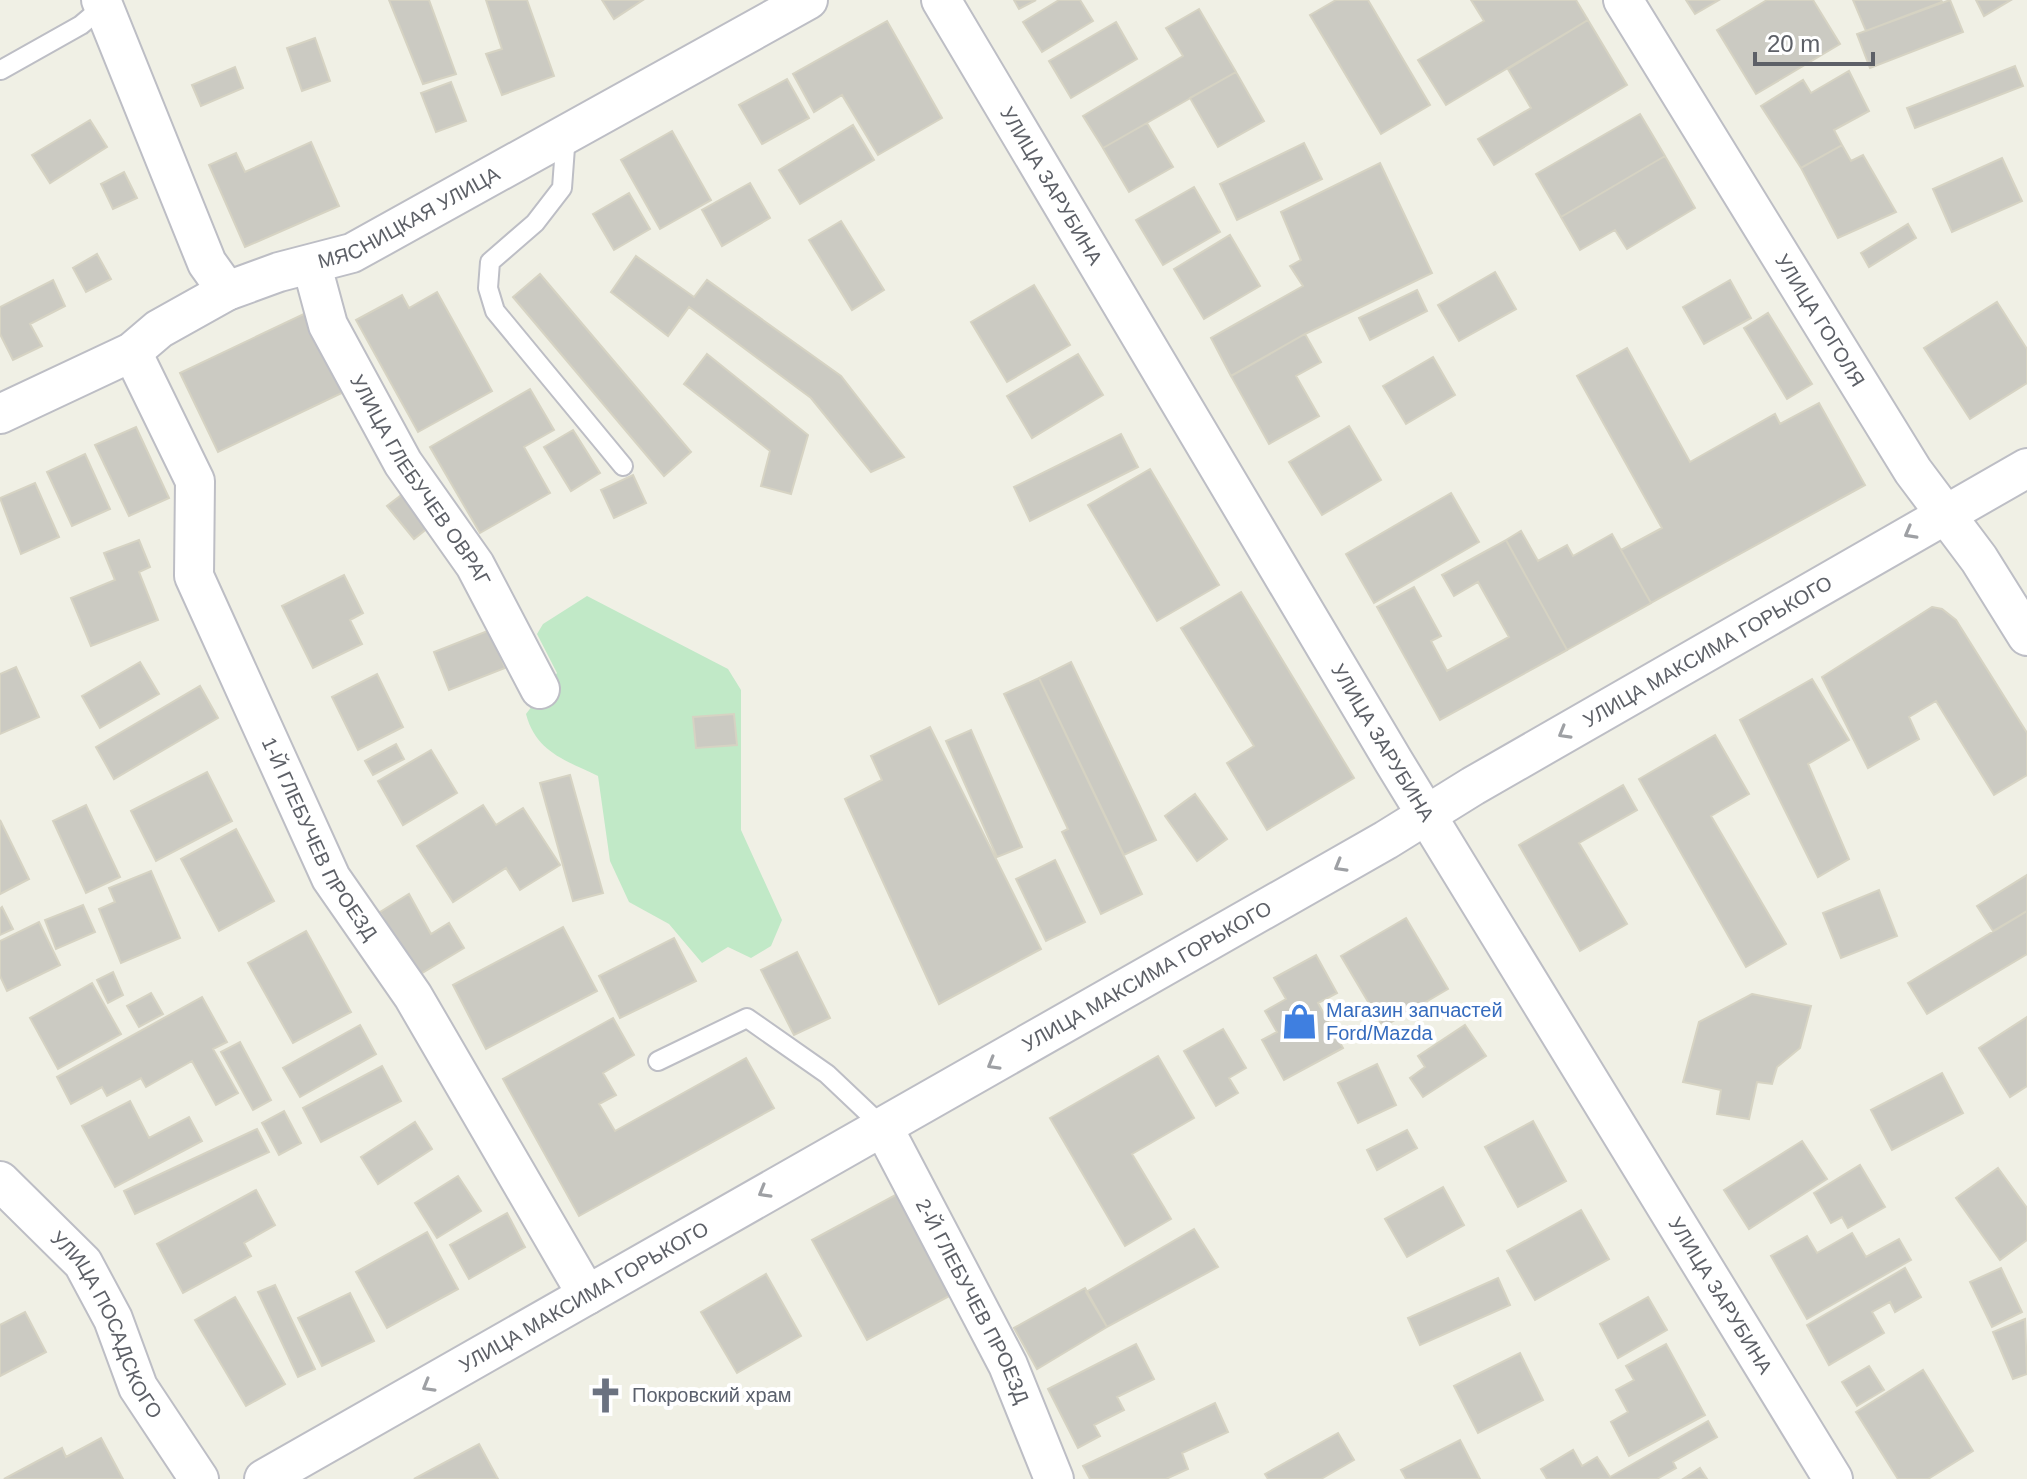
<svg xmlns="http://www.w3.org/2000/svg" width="2027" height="1479" font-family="Helvetica,sans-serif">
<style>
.green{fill:#c1e9c7}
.building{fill:#cbcac2;stroke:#d6d3c3;stroke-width:2}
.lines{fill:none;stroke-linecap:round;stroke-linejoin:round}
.service-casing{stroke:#bdbec5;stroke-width:22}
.minor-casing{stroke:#bdbec5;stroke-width:42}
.service{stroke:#fff;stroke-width:18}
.minor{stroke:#fff;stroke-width:38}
.oneway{stroke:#9ea0a4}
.labels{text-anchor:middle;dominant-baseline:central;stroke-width:8;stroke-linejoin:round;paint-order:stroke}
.street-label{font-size:20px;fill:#5d6067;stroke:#fff}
.shop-label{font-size:20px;fill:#366cbe;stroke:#fff;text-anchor:start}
.worship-label{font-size:20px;fill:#5b616d;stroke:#fff;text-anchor:start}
</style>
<rect width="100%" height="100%" fill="#f0f0e5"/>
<path class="green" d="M587 596 728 669 741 690V830L782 920 771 946 751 958 728 947 702 963 669 924 629 902 610 861 598 776C565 760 536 752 526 714L557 673 537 634 543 624Z"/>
<path class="building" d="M389 0H429L456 74 423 84Z
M486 0H527L554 76 502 95 486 54 502 49Z
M602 0H643L614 19Z
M1014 0H1036L1019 9Z
M1059 0H1080L1093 21 1042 52 1023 22Z
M1336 0H1368L1430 105 1381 134 1310 15Z
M1471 0H1576L1588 20 1446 105 1418 60 1484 21Z
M1686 0H1719L1695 14Z
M1767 0H1813L1840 44 1756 94 1717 30Z
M1853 0H1941L1942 2 1866 31Z
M1950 0 1963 32 1870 68 1857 34Z
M1976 0H2011L1984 16Z
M1199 9 1236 72 1103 148 1083 116 1183 56 1166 28Z
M1588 20 1627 85 1494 165 1478 139 1531 108 1508 69Z
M887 21 942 118 878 155 842 95 814 112 793 74Z
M1116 22 1137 59 1071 98 1049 61Z
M315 38 330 81 302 91 287 48Z
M2015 66 2023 86 1915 128 1907 108Z
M235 67 243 88 201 106 192 85Z
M1849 71 1869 111 1834 130 1842 145 1801 168 1761 106 1803 80 1811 93Z
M1236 72 1264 121 1218 147 1190 98Z
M787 79 809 118 762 144 739 105Z
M451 82 466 121 436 132 421 93Z
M1640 114 1665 156 1561 217 1536 174Z
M90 120 107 147 50 183 32 155Z
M1147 123 1173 167 1129 192 1103 148Z
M853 125 874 160 800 204 779 170Z
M672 131 711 200 660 229 621 160Z
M311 142 339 206 245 247 209 165 236 153 245 172Z
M1304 143 1322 179 1237 220 1220 184Z
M1842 145 1851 161 1863 155 1896 212 1838 238 1801 168Z
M1665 156 1695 208 1627 249 1615 230 1580 250 1561 217Z
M2002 158 2022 201 1952 232 1933 189Z
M1380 163 1432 273 1305 334 1231 376 1211 338 1303 286 1290 266 1301 260 1281 212Z
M124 172 137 198 113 209 101 184Z
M750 183 770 218 722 246 702 210Z
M1194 187 1220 232 1163 265 1136 220Z
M629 193 650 229 614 250 593 214Z
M841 221 884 290 852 310 809 240Z
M1908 224 1916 238 1869 267 1861 253Z
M1230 235 1260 286 1204 319 1174 269Z
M97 254 111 279 86 292 73 268Z
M636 256 694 297 707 280 841 376 904 457 871 472 811 398 689 307 668 336 611 292Z
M1495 272 1516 309 1459 341 1438 305Z
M540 274 691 452 664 476 513 297Z
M53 280 65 306 30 324 42 346 13 360 0 334V307Z
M1730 280 1751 318 1704 344 1683 307Z
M1034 285 1070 345 1007 382 971 322Z
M1417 290 1427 311 1370 340 1359 318Z
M437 292 492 391 418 432 356 320 402 295 409 308Z
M1997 302 2027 349V383L1970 419 1924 348Z
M310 311 348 390 218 452 180 373Z
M1768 313 1812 384 1787 399 1744 328Z
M1305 334 1321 362 1296 376 1319 416 1269 444 1231 376Z
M1627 348 1690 462 1775 414 1780 424 1819 403 1865 485 1651 603 1621 550 1662 528 1577 376Z
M707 354 808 435 791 494 761 486 770 451 684 384Z
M1078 354 1103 395 1032 438 1007 396Z
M1433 357 1455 395 1406 424 1383 386Z
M530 389 554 430 524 447 550 493 480 533 430 447Z
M1349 426 1381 480 1322 515 1289 462Z
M136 427 169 498 129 516 95 445Z
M573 430 600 473 571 491 544 447Z
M1121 434 1138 467 1030 521 1014 487Z
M85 454 110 509 72 526 47 472Z
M1150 469 1219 585 1157 621 1088 505Z
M633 475 646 503 614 518 601 490Z
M35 483 59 537 21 554 0 498Z
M408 490 434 523 414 539 387 506Z
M1451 493 1479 542 1374 603 1346 554Z
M1521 531 1538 561 1567 545 1573 556 1612 534 1651 603 1567 650 1506 540Z
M139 540 150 567 139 572 158 620 91 646 71 598 115 580 104 553Z
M1506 540 1567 650 1440 720 1377 607 1414 587 1441 636 1431 641 1447 671 1509 637 1478 582 1454 596 1442 575Z
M344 575 363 613 350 620 362 644 313 668 282 606Z
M1241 592 1354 778 1267 830 1227 763 1254 746 1181 628Z
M1932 607 1942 609 1956 620 2027 733V775L1994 795 1936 701 1909 717 1919 739 1868 768 1822 677Z
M490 630 505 668 449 690 434 652Z
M140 662 159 694 100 728 82 696Z
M1071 662 1156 840 1124 855 1039 678Z
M16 667 39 717 0 734V674Z
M377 674 403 727 358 750 332 697Z
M1039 678 1142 894 1101 914 1062 832 1068 829 1004 694Z
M1812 679 1849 740 1808 764 1849 859 1818 877 1740 720Z
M200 686 218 718 114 779 96 747Z
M734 714 737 745 696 748 693 717Z
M930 727 1041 949 939 1004 845 799 882 780 871 756Z
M971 730 1022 847 997 857 946 741Z
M1715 735 1749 794 1711 816 1786 944 1746 967 1639 779Z
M396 744 404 759 373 775 365 761Z
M431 750 457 793 403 825 378 781Z
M207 772 232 821 156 861 131 811Z
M570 775 603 893 573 901 540 783Z
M1623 785 1637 810 1579 843 1627 924 1580 951 1519 845Z
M1195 794 1227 839 1197 861 1165 816Z
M86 805 120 877 86 893 53 821Z
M483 805 496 825 523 808 560 865 520 890 506 868 453 902 417 846Z
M0 820 29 879 0 894Z
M236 829 274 901 219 931 181 859Z
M1055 860 1085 922 1046 941 1016 879Z
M151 871 180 938 121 963 99 909 115 902 109 888Z
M2027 875V911L1993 931 1977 906Z
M1879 890 1897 936 1841 958 1823 913Z
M409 894 431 934 449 923 464 948 417 976 380 912Z
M83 905 95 932 56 949 45 920Z
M2 907 13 929 0 935V909Z
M2027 911V954L1927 1014 1908 983Z
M1406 918 1448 989 1383 1027 1341 956Z
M39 922 60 965 7 991 0 976V941Z
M563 927 597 991 486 1049 453 985Z
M306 931 351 1012 293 1043 248 963Z
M674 938 696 981 620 1018 599 976Z
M797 952 830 1018 794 1035 761 970Z
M1316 955 1337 993 1318 1003 1343 1048 1284 1080 1262 1040 1277 1032 1265 1011 1286 999 1274 978Z
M113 972 123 995 108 1003 97 980Z
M92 983 121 1034 58 1069 30 1018Z
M151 993 163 1014 139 1027 127 1006Z
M1752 994 1811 1006 1800 1048 1777 1067 1772 1084 1757 1082 1749 1119 1717 1114 1721 1090 1683 1082 1699 1022Z
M202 997 227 1042 213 1049 238 1093 216 1105 192 1061 146 1087 141 1078 107 1096 102 1087 71 1104 57 1077Z
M2027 1017V1086L2010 1097 1979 1048Z
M613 1018 634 1055 603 1073 616 1095 599 1104 615 1131 746 1058 774 1108 579 1216 503 1079Z
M360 1025 376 1054 300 1097 283 1068Z
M1465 1025 1486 1056 1423 1097 1410 1078 1425 1067 1418 1056Z
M1223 1029 1246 1068 1229 1078 1238 1093 1216 1106 1184 1051Z
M240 1042 271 1100 253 1110 221 1052Z
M1158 1056 1194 1118 1132 1154 1171 1219 1125 1246 1050 1118Z
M1377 1064 1396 1105 1358 1123 1338 1083Z
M382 1066 401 1101 321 1142 303 1108Z
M1942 1073 1963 1113 1892 1150 1871 1110Z
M130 1101 149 1138 189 1117 202 1141 115 1187 82 1126Z
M284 1111 301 1143 279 1155 262 1123Z
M1533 1121 1566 1181 1518 1207 1485 1147Z
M415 1122 432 1149 378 1184 361 1157Z
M257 1129 269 1152 135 1214 124 1191Z
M1407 1130 1417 1148 1377 1170 1367 1150Z
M1802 1141 1827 1179 1749 1229 1724 1190Z
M1860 1165 1885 1207 1848 1228 1842 1217 1831 1223 1814 1193Z
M1998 1168 2027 1208V1240L2000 1260 1956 1198Z
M458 1176 481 1211 437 1238 415 1203Z
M1443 1187 1464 1225 1407 1257 1385 1219Z
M256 1190 275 1225 244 1243 251 1256 183 1293 157 1244Z
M899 1193 953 1294 867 1340 812 1240Z
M1581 1210 1609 1259 1535 1300 1507 1251Z
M507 1213 525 1247 469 1279 450 1245Z
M1194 1229 1218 1267 1107 1327 1086 1292Z
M427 1232 458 1289 387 1328 356 1272Z
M1852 1233 1866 1257 1899 1239 1911 1260 1807 1319 1771 1256 1807 1236 1817 1253Z
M1905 1268 1921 1297 1895 1312 1890 1302 1872 1312 1884 1333 1829 1365 1807 1325Z
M2001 1268 2022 1312 1992 1327 1970 1282Z
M766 1274 801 1336 737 1373 701 1312Z
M1498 1278 1510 1305 1420 1345 1408 1318Z
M275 1285 315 1369 298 1377 258 1292Z
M1085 1288 1107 1327 1037 1369 1014 1328Z
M350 1293 374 1341 322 1366 298 1318Z
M235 1297 285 1384 246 1406 195 1320Z
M1648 1297 1667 1330 1618 1358 1600 1324Z
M25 1312 46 1352 0 1376V1325Z
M2025 1319 2027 1374 2013 1379 1993 1332Z
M1136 1344 1154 1379 1117 1397 1124 1410 1094 1425 1100 1436 1078 1448 1048 1389Z
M1666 1344 1705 1415 1629 1456 1611 1422 1628 1412 1616 1390 1634 1380 1626 1366Z
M1520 1353 1543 1400 1478 1433 1454 1386Z
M1869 1366 1884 1390 1857 1406 1842 1382Z
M1923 1370 1973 1451 1928 1479H1898L1856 1412Z
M1215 1403 1228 1432 1182 1453 1188 1469 1166 1479H1090L1083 1466Z
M1708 1421 1717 1437 1673 1462 1676 1468 1657 1479H1547L1541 1469 1573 1450 1582 1466 1597 1457 1610 1477Z
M1338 1433 1354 1460 1321 1479H1268L1265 1474Z
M101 1438 123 1479H4L62 1448 66 1457Z
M1460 1440 1480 1479H1406L1401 1470Z
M479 1444 498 1479H414Z
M1700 1468 1707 1479H1683Z"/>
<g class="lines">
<defs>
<path id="service" d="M1 70 81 25 101 8
M566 134 562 188 535 223 490 262 488 288 495 311 623 466
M658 1061 747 1018 827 1074 883 1127"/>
<g id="minor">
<path d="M101 0 207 263 227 291"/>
<path id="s1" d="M941 0 1394 762 1833 1479"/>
<path id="s2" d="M1623 0 1913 471 1979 559 2027 636"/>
<path id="s3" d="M312 266 328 325 403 463 475 565 540 689"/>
<path id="s4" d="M132 352 195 481 194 576 331 878 413 996 587 1295"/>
<path id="s5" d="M0 414 132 352 159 329 227 291 279 272 352 253 808 0"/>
<path id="s6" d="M883 1127 1008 1365 1054 1479"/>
<path id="s7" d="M0 1181 83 1263 113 1319 138 1387 199 1479"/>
<path id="s8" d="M264 1479 1386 840 1473 786 2027 468"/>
</g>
</defs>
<use href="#service" class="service-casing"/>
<use href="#minor" class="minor-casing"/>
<use href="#service" class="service"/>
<use href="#minor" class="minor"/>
</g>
<defs><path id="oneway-chevron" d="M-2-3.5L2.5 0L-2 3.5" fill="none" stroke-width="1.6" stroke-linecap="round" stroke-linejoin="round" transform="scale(2)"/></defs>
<g class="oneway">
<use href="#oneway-chevron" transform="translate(1910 533) rotate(151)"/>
<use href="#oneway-chevron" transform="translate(1564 733) rotate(150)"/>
<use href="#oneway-chevron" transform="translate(1340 866) rotate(150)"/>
<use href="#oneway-chevron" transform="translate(993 1064) rotate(150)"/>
<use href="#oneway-chevron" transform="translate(764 1192) rotate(150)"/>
<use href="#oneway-chevron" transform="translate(428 1386) rotate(150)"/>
</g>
<defs>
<symbol id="shop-bare" viewBox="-9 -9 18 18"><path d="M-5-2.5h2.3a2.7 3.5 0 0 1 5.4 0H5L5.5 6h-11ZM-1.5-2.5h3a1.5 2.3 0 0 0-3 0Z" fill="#3f7fe0" stroke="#fff" stroke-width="2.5" paint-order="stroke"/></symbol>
<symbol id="church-bare" viewBox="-9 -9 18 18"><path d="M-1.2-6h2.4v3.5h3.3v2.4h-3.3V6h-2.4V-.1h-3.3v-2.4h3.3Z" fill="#6b7280" stroke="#fff" stroke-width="2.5" paint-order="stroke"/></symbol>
</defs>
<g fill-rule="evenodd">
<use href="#shop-bare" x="1274" y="996" width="51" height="51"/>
<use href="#church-bare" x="580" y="1370" width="51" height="51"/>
</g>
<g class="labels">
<g class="street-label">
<text stroke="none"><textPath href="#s1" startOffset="216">УЛИЦА ЗАРУБИНА</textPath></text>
<text stroke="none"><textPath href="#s5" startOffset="456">МЯСНИЦКАЯ УЛИЦА</textPath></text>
<text stroke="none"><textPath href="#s2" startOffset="376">УЛИЦА ГОГОЛЯ</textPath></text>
<text stroke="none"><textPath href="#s3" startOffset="242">УЛИЦА ГЛЕБУЧЕВ ОВРАГ</textPath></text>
<text stroke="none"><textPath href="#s8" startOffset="1664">УЛИЦА МАКСИМА ГОРЬКОГО</textPath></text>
<text stroke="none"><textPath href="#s1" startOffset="864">УЛИЦА ЗАРУБИНА</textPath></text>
<text stroke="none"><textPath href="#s4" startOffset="530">1-Й ГЛЕБУЧЕВ ПРОЕЗД</textPath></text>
<text stroke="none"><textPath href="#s8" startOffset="1016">УЛИЦА МАКСИМА ГОРЬКОГО</textPath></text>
<text stroke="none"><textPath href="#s1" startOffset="1512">УЛИЦА ЗАРУБИНА</textPath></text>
<text stroke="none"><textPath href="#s8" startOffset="368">УЛИЦА МАКСИМА ГОРЬКОГО</textPath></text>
<text stroke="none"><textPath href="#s6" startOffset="196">2-Й ГЛЕБУЧЕВ ПРОЕЗД</textPath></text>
<text stroke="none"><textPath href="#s7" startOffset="182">УЛИЦА ПОСАДСКОГО</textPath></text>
</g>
<g class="shop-label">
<text x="1326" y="1010">Магазин запчастей<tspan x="1326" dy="23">Ford/Mazda</tspan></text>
</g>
<g class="worship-label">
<text x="632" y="1395">Покровский храм</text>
</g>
</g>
<path d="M1755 52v12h118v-12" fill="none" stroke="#5d6067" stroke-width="4"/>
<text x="1767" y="52" font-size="24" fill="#5d6067" stroke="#ffffff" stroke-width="6" paint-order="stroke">20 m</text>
</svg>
